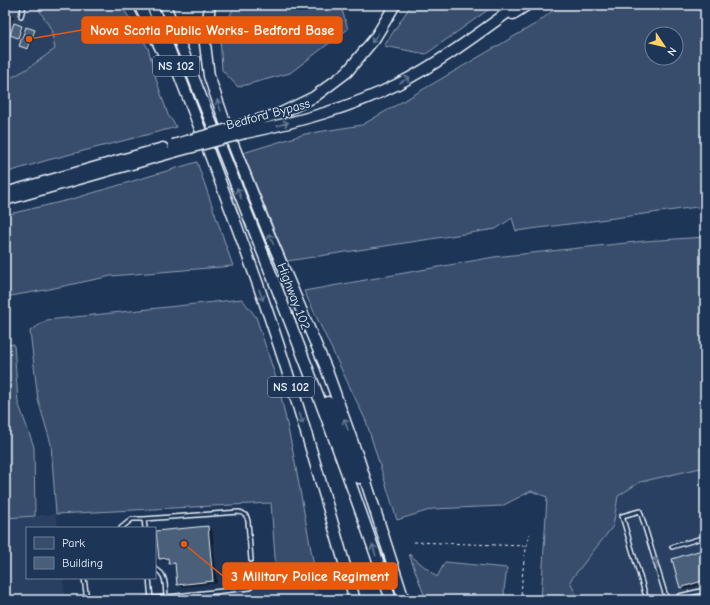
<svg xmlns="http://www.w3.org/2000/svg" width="710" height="605" font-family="'Comic Neue',sans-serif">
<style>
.built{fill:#2a4162}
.green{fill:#374d6c;stroke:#909fb2;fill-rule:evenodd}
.shadow{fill:#0007}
.building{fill:#495e7a;stroke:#e8f1f8}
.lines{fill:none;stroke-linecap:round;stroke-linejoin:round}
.lane-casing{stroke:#e8f1f8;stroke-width:6}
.highway-casing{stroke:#e8f1f8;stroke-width:13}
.path{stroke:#e8f1f8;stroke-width:1;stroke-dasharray:3 3;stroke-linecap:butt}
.lane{stroke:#1d3557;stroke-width:3}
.highway{stroke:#1d3557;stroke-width:10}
.highway-bridge-casing{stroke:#e8f1f8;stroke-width:13;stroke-linecap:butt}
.highway-bridge{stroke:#1d3557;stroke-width:10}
.oneway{stroke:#64778f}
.labels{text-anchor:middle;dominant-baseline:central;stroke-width:3.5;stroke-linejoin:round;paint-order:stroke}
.shield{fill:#1d3557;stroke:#abb9c8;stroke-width:1}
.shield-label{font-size:12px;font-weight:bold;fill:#e8f1f8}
.street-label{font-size:13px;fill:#e8f1f8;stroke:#1d3557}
.leader{fill:none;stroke:#e8590c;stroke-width:1.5}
.callout-dot{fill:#e8590c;stroke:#1d3557;stroke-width:1.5}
.callout{fill:#e8590c;stroke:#e8590c;stroke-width:1.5}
.callout-label{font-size:14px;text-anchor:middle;font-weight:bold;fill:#fff}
</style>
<rect width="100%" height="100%" fill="#1d3557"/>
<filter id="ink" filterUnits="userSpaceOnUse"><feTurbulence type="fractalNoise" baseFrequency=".025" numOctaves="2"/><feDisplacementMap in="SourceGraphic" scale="8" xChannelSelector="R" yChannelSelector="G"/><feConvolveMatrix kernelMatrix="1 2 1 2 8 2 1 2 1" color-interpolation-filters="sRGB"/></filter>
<g filter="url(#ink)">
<path class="built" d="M5 5H39L38 8 51 29 55 49 27 69 5 81Z
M705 467V600H578L570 581 613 526 618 496 640 482Z
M56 514 58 528H27V578H63L65 600H5V518Z
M316 577 318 600H112L271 585Z"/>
<path class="green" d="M39 5H121L148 48 157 82 168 115 177 127 48 160 5 173V81L27 69 55 49 51 29 38 8Z
M235 5H343L341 7 348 29 290 73 238 87 222 70 220 36Z
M411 5H495L426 54 384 46Z
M560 5H705V206L516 231 512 218 496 229 287 261 243 153 305 134 362 125 537 23ZM652 34H676V58H652Z
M197 162 233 266 111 276 45 290 5 297V215L69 200Z
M705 237V467L640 482 618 496 613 526 570 581 578 600H541L547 497 531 491 502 506 433 509 397 520 366 421 304 291 494 257 645 241Z
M242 299 256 317 279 387 293 452 316 577 277 584 271 503 56 514 51 444 38 400 30 331 47 320Z
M14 344 18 402 34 447 35 516 5 518V345Z
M409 554 437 577 445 562 507 568 504 590 505 600H426Z"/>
<path class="shadow" d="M5 12 14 16 7 35 5 34Z
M21 27 23 28 19 38 13 36Z
M34 31 36 32 30 50 22 47Z
M208 527 212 530 217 583 182 587 178 584 176 566 170 563 169 560 164 561 160 558Z
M705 550V584L685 590 681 587Z"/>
<path class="building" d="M5 11 10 13 5 28Z
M14 23 22 26 18 38 10 35Z
M26 27 35 30 28 49 19 46Z
M208 526 213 581 177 585 175 563 169 564 168 558 159 559 156 531Z
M705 549V580L680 588 672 559Z"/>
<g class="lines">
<defs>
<path id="lane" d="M21 16 24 5
M144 519 239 512C244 513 247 515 248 521L251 560
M121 528 132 519H144L145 528
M672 547 705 537
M155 569C167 574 165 586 166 597
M84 578 87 600
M149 578 151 599
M139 600 250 588
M647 600 622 516 640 511 667 600
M679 600V596L705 590"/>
<path id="highway" d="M139 5 170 67
M152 5C192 108 233 211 269 316 301 409 327 505 355 600
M165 5C242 203 324 398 391 600
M210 5 205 44 209 76 229 134 266 227 326 368 359 460 404 600
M513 14 527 5
M242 125 281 113 314 97 347 72 375 38 395 5
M245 133C297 122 351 108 398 84 441 62 479 33 518 5
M5 193 163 148
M5 200 174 152
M328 402 359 478"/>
</defs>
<use href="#lane" class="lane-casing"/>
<use href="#highway" class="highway-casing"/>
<path class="path" d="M414 542 526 546
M521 600C522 578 523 556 530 534"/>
<use href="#lane" class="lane"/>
<use href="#highway" class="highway"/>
<defs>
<path id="highway-bridge" d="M173 145 242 125
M174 152 245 133"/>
</defs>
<use href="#highway-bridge" class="highway-bridge-casing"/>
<use href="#highway-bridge" class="highway-bridge"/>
</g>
<defs><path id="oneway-shaft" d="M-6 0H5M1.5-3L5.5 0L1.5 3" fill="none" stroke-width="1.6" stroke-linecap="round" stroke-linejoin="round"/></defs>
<g class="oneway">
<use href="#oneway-shaft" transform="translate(375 38) rotate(126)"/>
<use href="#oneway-shaft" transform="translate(405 80) rotate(-29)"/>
<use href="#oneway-shaft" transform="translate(219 105) rotate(-109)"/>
<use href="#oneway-shaft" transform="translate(283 124) rotate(-16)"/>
<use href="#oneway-shaft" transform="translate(239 193) rotate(-111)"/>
<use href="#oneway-shaft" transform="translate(271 239) rotate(-114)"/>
<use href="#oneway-shaft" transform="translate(261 295) rotate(70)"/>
<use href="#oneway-shaft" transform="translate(301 418) rotate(73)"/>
<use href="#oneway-shaft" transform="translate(346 424) rotate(-109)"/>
<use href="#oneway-shaft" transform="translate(374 550) rotate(-108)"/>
<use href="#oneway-shaft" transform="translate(656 563) rotate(-107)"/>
</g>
</g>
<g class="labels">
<g class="shield">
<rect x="153" y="56" width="46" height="20" rx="3"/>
<rect x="268" y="377" width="46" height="20" rx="3"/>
</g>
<g class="shield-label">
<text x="176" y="66">NS 102</text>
<text x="291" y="387">NS 102</text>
</g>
<g class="street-label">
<text transform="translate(268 114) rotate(-15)">Bedford Bypass</text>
<text transform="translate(294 296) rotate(69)">Highway 102</text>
</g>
</g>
<path class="leader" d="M29 39L82 30M184 544L223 576"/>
<g class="callout-dot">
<circle cx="29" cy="39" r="4"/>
<circle cx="184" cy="544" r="4"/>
</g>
<g class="callout">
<rect x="82" y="17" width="260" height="26" rx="4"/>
<rect x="223" y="563" width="174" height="26" rx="4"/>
</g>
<g class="callout-label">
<text x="212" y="35">Nova Scotia Public Works- Bedford Base</text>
<text x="310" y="581">3 Military Police Regiment</text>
</g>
<rect width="710" height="605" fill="none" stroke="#1d3557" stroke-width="20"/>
<rect x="10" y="10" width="690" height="585" fill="none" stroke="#e8f1f8" stroke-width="1.5" filter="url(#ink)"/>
<rect x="26" y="527" width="130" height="52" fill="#1d3557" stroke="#6e8097"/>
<rect x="34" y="537" width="20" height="12" fill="#374d6c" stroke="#6e8097"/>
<text x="62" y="547" font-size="12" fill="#e8f1f8">Park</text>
<rect x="34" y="557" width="20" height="12" fill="#495e7a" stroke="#6e8097"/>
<text x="62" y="567" font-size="12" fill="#e8f1f8">Building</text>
<g transform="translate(664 46) rotate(125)"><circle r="19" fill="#1d3557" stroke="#6e8097"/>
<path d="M0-3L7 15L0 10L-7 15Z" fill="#ffd166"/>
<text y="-6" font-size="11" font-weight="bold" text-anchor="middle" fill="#e8f1f8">N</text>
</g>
</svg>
